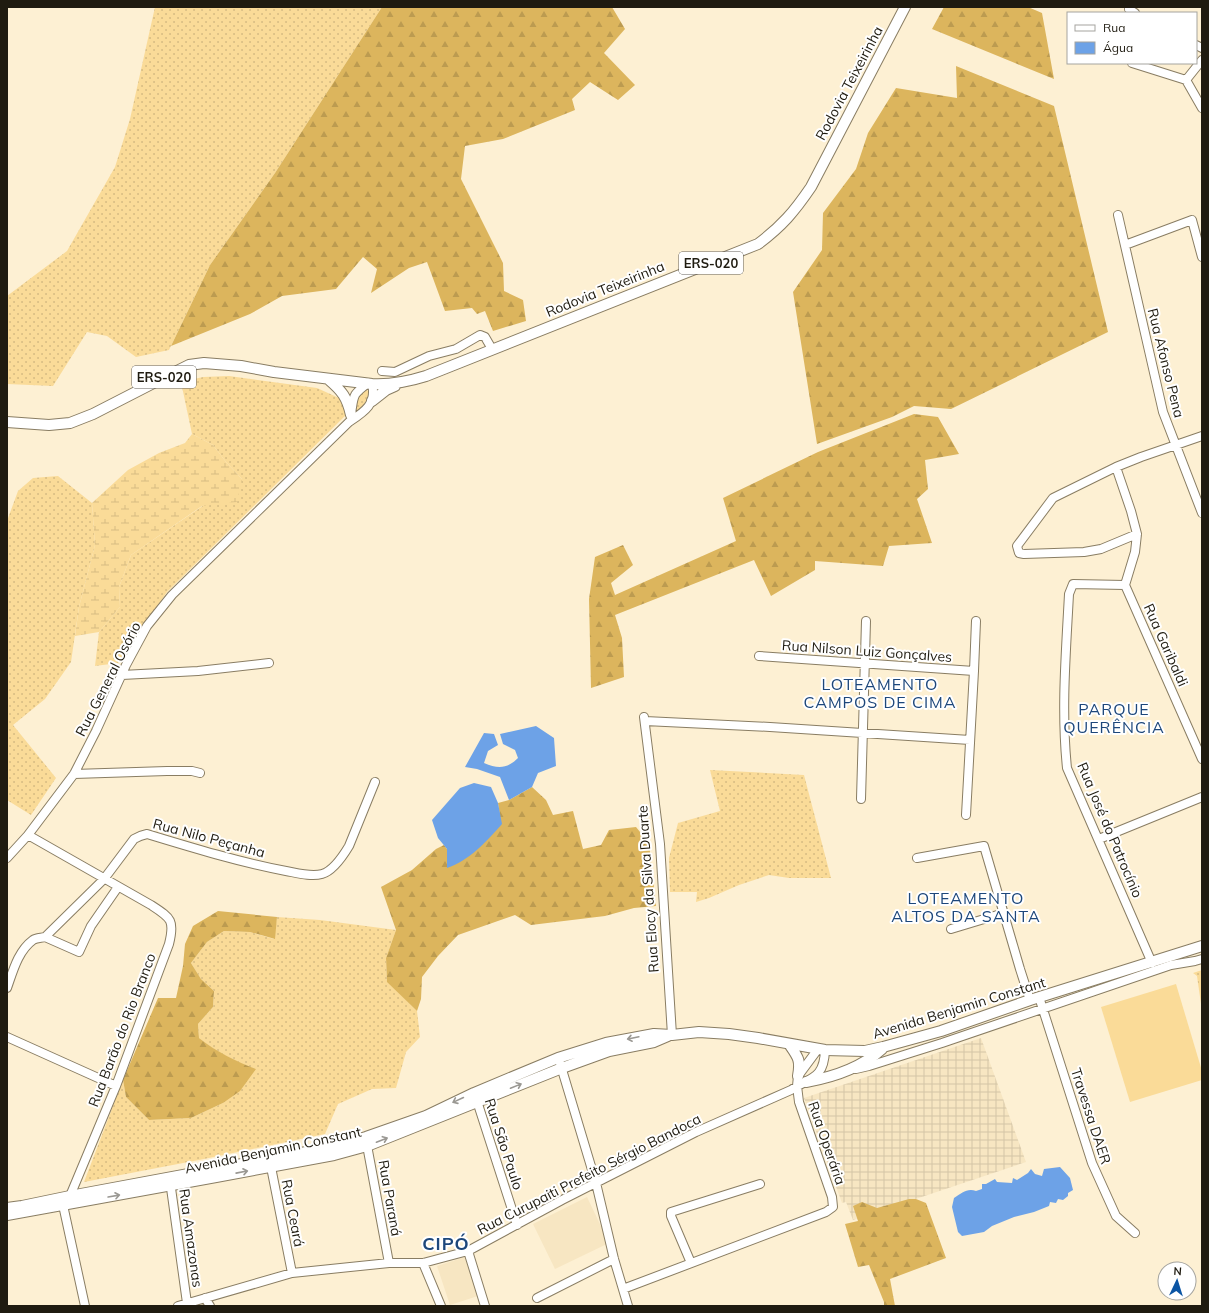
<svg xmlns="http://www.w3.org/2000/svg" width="1209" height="1313" font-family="Mulish,sans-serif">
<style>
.built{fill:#f7e6c2}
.industrial{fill:url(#industrial-grid)}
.grass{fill:url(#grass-dots)}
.forest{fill:url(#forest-firs)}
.wetland{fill:url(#wetland-marsh)}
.pitch{fill:#fadb98}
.water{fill:#6da2e7}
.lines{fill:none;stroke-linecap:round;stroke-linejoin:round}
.minor-casing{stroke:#897d63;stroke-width:10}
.major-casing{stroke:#897d63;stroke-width:12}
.minor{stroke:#fff;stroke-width:8}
.major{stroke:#fff;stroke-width:10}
.oneway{stroke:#9a9893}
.labels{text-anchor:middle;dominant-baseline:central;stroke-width:4;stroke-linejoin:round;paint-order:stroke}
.shield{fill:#fff;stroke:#625f58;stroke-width:1}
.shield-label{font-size:13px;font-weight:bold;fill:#1f1b10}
.street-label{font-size:14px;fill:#1f1b10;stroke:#fff}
.quarter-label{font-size:16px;letter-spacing:1px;fill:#1d477b;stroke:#fff}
.district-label{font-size:18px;font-weight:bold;letter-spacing:1px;fill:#1d477b;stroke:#fff}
</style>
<defs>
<pattern id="industrial-grid" width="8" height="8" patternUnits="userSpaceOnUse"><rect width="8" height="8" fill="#f7e6c2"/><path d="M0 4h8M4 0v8" fill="none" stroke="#d3c5a6"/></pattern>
<pattern id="grass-dots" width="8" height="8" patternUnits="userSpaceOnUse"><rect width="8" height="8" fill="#fadb98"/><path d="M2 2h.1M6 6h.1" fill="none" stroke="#d6bb82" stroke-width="1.8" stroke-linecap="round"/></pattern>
<pattern id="forest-firs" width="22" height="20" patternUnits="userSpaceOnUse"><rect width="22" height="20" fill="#dcb55d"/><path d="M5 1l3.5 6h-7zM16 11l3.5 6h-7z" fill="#bc9b50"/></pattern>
<pattern id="wetland-marsh" width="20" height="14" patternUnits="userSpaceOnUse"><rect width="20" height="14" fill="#fadb98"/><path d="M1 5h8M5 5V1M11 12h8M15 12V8" fill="none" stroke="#d6bb82"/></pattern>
</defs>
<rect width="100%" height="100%" fill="#fdf0d3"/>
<path class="built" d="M587 1197 609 1243 555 1269 533 1224Z
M465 1257 478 1296 450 1305 437 1266Z"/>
<path class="industrial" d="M981 1038 1026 1162 853 1220 846 1202 842 1203 804 1098Z"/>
<path class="grass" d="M155 7H382L275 173 210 265 169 350 136 357 107 336 87 332 53 386 7 384V296L67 251 115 167 130 119Z
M229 376 317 388 339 398 345 405 347 414 167 592 118 663 95 666 99 632 120 607 119 587 131 555 242 479 226 462 213 445 192 434 181 382 203 377Z
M367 390 370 392C368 400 362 407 356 413L355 412 358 395Z
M58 476 92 503 95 545 79 607 71 662 45 699 13 725 56 778 31 815 7 800V521L18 491 33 478Z
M710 770 804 775 831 878H789L769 875 739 885 709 898 696 902 697 892H670L669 858 678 823 720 811Z
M277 917 320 920 396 930 386 958 387 981 417 1011 420 1037 406 1052 396 1088 372 1089 338 1104 325 1134 204 1159 84 1182 123 1080 126 1097 149 1120 191 1118 223 1103 255 1069C234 1061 216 1052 199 1038L198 1024 213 1007 214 991 201 979 191 963 207 942 224 931 250 932 274 939Z
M1202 970V1011L1197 976 1193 973Z"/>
<path class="forest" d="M382 7H612L625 29 604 53 635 85 618 100 590 82 572 99 575 110 503 139 465 146 461 179 503 263 504 291 523 300 526 321 493 331 485 311 477 314 472 308 445 311 427 262 409 268 371 293 377 269 363 257 336 289 282 296 250 314 171 346 210 265 275 173Z
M944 7H1028L1042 13 1054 79 932 29Z
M956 66 1054 106 1108 332 951 409 914 406 892 417 817 444 793 292 822 250 823 213 856 169 868 133 896 88 957 98Z
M914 414 938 417 959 454 925 460 928 489 917 499 932 543 889 546 883 566 815 561V570L771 596 754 560 615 615 622 638 624 677 591 688 589 599 595 557 623 545 633 565 611 583 615 595 736 541 723 498 818 452Z
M532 787 546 800 553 815 573 811 583 849 601 845 609 830 636 827 649 843 656 906 634 908 605 916 531 925 515 915 458 935 438 956 422 977 421 999 417 1011 387 982 386 958 396 930 381 887 412 870 436 849 444 845 447 849V867C468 861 486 839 501 824L498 803 509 800Z
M218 911 277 917 275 939 250 932 224 931 207 942 191 963 201 979 214 991 213 1007 198 1024 199 1038C217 1052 235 1061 256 1069L240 1091 223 1103 191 1118 149 1120 126 1097 123 1080 158 998H176L183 966 185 944 193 926Z
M909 1199H916L926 1203 946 1258 890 1279 895 1306H884V1302L869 1265 858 1267 845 1224 858 1221 853 1206 862 1202 877 1208Z"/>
<path class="wetland" d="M192 434 213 445 226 462 242 479 237 502 202 506 131 555 119 587 120 607 99 632 75 636 79 607 95 545 92 503 128 470 159 453 185 443Z"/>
<path class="pitch" d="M1176 984 1202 1071V1080L1130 1102 1101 1007Z"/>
<path class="water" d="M536 726 554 738 556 766 538 773 532 787 509 800 500 777 477 769 465 767 484 733 494 734 498 745 488 751 484 763C498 769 507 769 518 758L515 750 503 744 500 734Z
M474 783 491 787 498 803 502 824C487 841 469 861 447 868V849L438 838 432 820 460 788Z
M1060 1167 1070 1178 1073 1190 1068 1193V1196L1063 1200 1058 1199 1056 1203 1050 1202 1049 1206 1034 1212 1014 1217 992 1226 984 1232 962 1236 958 1232 952 1207 954 1198C962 1193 967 1188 976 1191L982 1189V1184H986L995 1179 997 1182 1012 1183 1013 1178 1017 1180 1028 1173 1031 1169 1035 1174 1042 1176 1044 1169Z"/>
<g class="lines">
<defs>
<path id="minor" d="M1129 9 1135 13
M1196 45 1202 48
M1132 63 1186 80 1202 108
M1186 80 1202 60
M1118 215 1163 412 1202 513
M1125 245 1192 220 1202 257
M382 371 395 372 429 356 456 349 480 335 485 337 492 349
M351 414C354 395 352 395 368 383
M1116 467 1131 511 1137 534 1135 552 1125 585
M1137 534 1101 549 1084 552 1024 554 1019 553 1017 546 1053 498 1116 467 1141 457 1202 436
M1125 585 1073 584 1069 594C1066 652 1061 710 1067 768L1152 963
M1125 585 1202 759
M759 656 974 671
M122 675 198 671 269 663
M644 717 660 844 672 1035
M645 721 770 727 970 740
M74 774 167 771H192L200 773
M861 799 866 621
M966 815 974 671 976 621
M28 835 151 905C171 918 175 920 169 944L116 1086 70 1196 63 1205 85 1306
M1099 839 1202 797
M7 858 28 835 74 774 96 731 126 665 147 626 172 595 349 422C364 412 377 404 372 384
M917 858 984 846 1020 969 1030 1000
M951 929 1004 913
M45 937 79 952 91 926 118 887
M7 988C13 971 18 951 33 940 36 938 41 938 45 937L104 879 134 839C139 836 142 835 147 834 193 848 239 862 286 871 297 873 311 877 322 874 333 871 343 856 349 846L375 782
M1039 997 1092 1163 1116 1216 1135 1233
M7 1037 116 1086
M560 1063 596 1183 614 1259 628 1306
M856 1069 869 1066 942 1043 1171 965 1195 961 1202 959
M476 1098 517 1225
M366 1140 389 1263
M270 1162 292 1273
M170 1181 187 1303
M468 1251 485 1306
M423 1263 441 1306
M691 1263 671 1216V1212L760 1184
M623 1289 826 1212 833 1207 832 1197 799 1102 797 1086 798 1076 818 1049
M205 1298 210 1306
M537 1298 614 1259
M178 1306 292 1273 389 1263H423L468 1251 562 1200 696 1132 791 1090C811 1077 824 1079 825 1050"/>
<path id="major" d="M328 379C342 391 347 397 351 415
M372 401 386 390 395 386
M7 422 49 425 70 423 93 414 171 374 189 365 204 363 241 366 274 372 372 384C392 385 407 382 426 376L758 244C782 226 794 212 811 187L905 7
M789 1044C798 1057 801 1060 798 1076
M806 1082C834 1077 861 1068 882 1049
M7 1208 22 1206 70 1196 333 1147 366 1137 426 1116 474 1093 558 1058 606 1043 654 1034 672 1035 699 1032 729 1034 758 1038 825 1050 865 1051 883 1047 941 1031 1030 1000 1202 946
M7 1215 216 1177 334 1155 367 1146 562 1068 609 1051 654 1042 668 1036"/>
</defs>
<use href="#minor" class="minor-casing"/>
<use href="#major" class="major-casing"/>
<use href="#minor" class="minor"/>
<use href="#major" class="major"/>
</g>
<defs><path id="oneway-shaft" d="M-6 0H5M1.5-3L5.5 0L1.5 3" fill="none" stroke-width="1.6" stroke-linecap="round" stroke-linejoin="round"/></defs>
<g class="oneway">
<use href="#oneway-shaft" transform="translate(633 1038) rotate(168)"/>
<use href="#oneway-shaft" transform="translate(516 1086) rotate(-22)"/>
<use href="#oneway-shaft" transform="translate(458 1100) rotate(155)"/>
<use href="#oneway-shaft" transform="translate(382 1140) rotate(-21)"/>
<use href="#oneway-shaft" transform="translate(242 1172) rotate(-11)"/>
<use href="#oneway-shaft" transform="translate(114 1196) rotate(-10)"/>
</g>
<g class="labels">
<g class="shield">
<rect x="679" y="252" width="64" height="22" rx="3"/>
<rect x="132" y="366" width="64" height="22" rx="3"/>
</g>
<g class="shield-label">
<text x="711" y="263">ERS-020</text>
<text x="164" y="377">ERS-020</text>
</g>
<g class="street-label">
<text transform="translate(849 83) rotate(-62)">Rodovia Teixeirinha</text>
<text transform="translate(605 289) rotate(-22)">Rodovia Teixeirinha</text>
<text transform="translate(1166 363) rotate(76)">Rua Afonso Pena</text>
<text transform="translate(1166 645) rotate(66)">Rua Garibaldi</text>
<text transform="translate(867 651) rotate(4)">Rua Nilson Luiz Gonçalves</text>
<text transform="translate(108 679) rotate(-63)">Rua General Osório</text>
<text transform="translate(1110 830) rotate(67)">Rua José do Patrocínio</text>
<text transform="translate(209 838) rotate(15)">Rua Nilo Peçanha</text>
<text transform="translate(648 889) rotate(-94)">Rua Elocy da Silva Duarte</text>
<text transform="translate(959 1008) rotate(-17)">Avenida Benjamin Constant</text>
<text transform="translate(122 1030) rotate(-69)">Rua Barão do Rio Branco</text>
<text transform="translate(1091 1116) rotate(72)">Travessa DAER</text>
<text transform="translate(827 1143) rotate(71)">Rua Operária</text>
<text transform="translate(504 1144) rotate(72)">Rua São Paulo</text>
<text transform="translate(273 1150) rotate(-12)">Avenida Benjamin Constant</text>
<text transform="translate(589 1174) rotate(-27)">Rua Curupaiti Prefeito Sérgio Bandoca</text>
<text transform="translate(390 1198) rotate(80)">Rua Paraná</text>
<text transform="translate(293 1213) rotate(79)">Rua Ceará</text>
<text transform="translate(191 1238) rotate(82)">Rua Amazonas</text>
</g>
<g class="quarter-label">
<text x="880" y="684">LOTEAMENTO<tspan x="880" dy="18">CAMPOS DE CIMA</tspan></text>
<text x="1114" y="709">PARQUE<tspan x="1114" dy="18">QUERÊNCIA</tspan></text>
<text x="966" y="898">LOTEAMENTO<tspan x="966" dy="18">ALTOS DA SANTA</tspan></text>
</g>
<g class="district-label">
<text x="446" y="1243">CIPÓ</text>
</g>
</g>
<rect width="1209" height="1313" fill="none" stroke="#1f1b10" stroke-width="16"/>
<rect x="1067" y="12" width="130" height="52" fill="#ffffff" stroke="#a5a49f"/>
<rect x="1075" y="25" width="20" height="6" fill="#ffffff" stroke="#a5a49f"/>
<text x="1103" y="32" font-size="12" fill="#1f1b10">Rua</text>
<rect x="1075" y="42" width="20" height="12" fill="#6da2e7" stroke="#a5a49f"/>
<text x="1103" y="52" font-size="12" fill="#1f1b10">Água</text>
<g transform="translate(1177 1281) rotate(4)"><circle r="19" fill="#ffffff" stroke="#a5a49f"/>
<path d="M0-3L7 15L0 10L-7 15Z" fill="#0b55a4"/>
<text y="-6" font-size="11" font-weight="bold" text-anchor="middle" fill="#1f1b10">N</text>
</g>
</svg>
